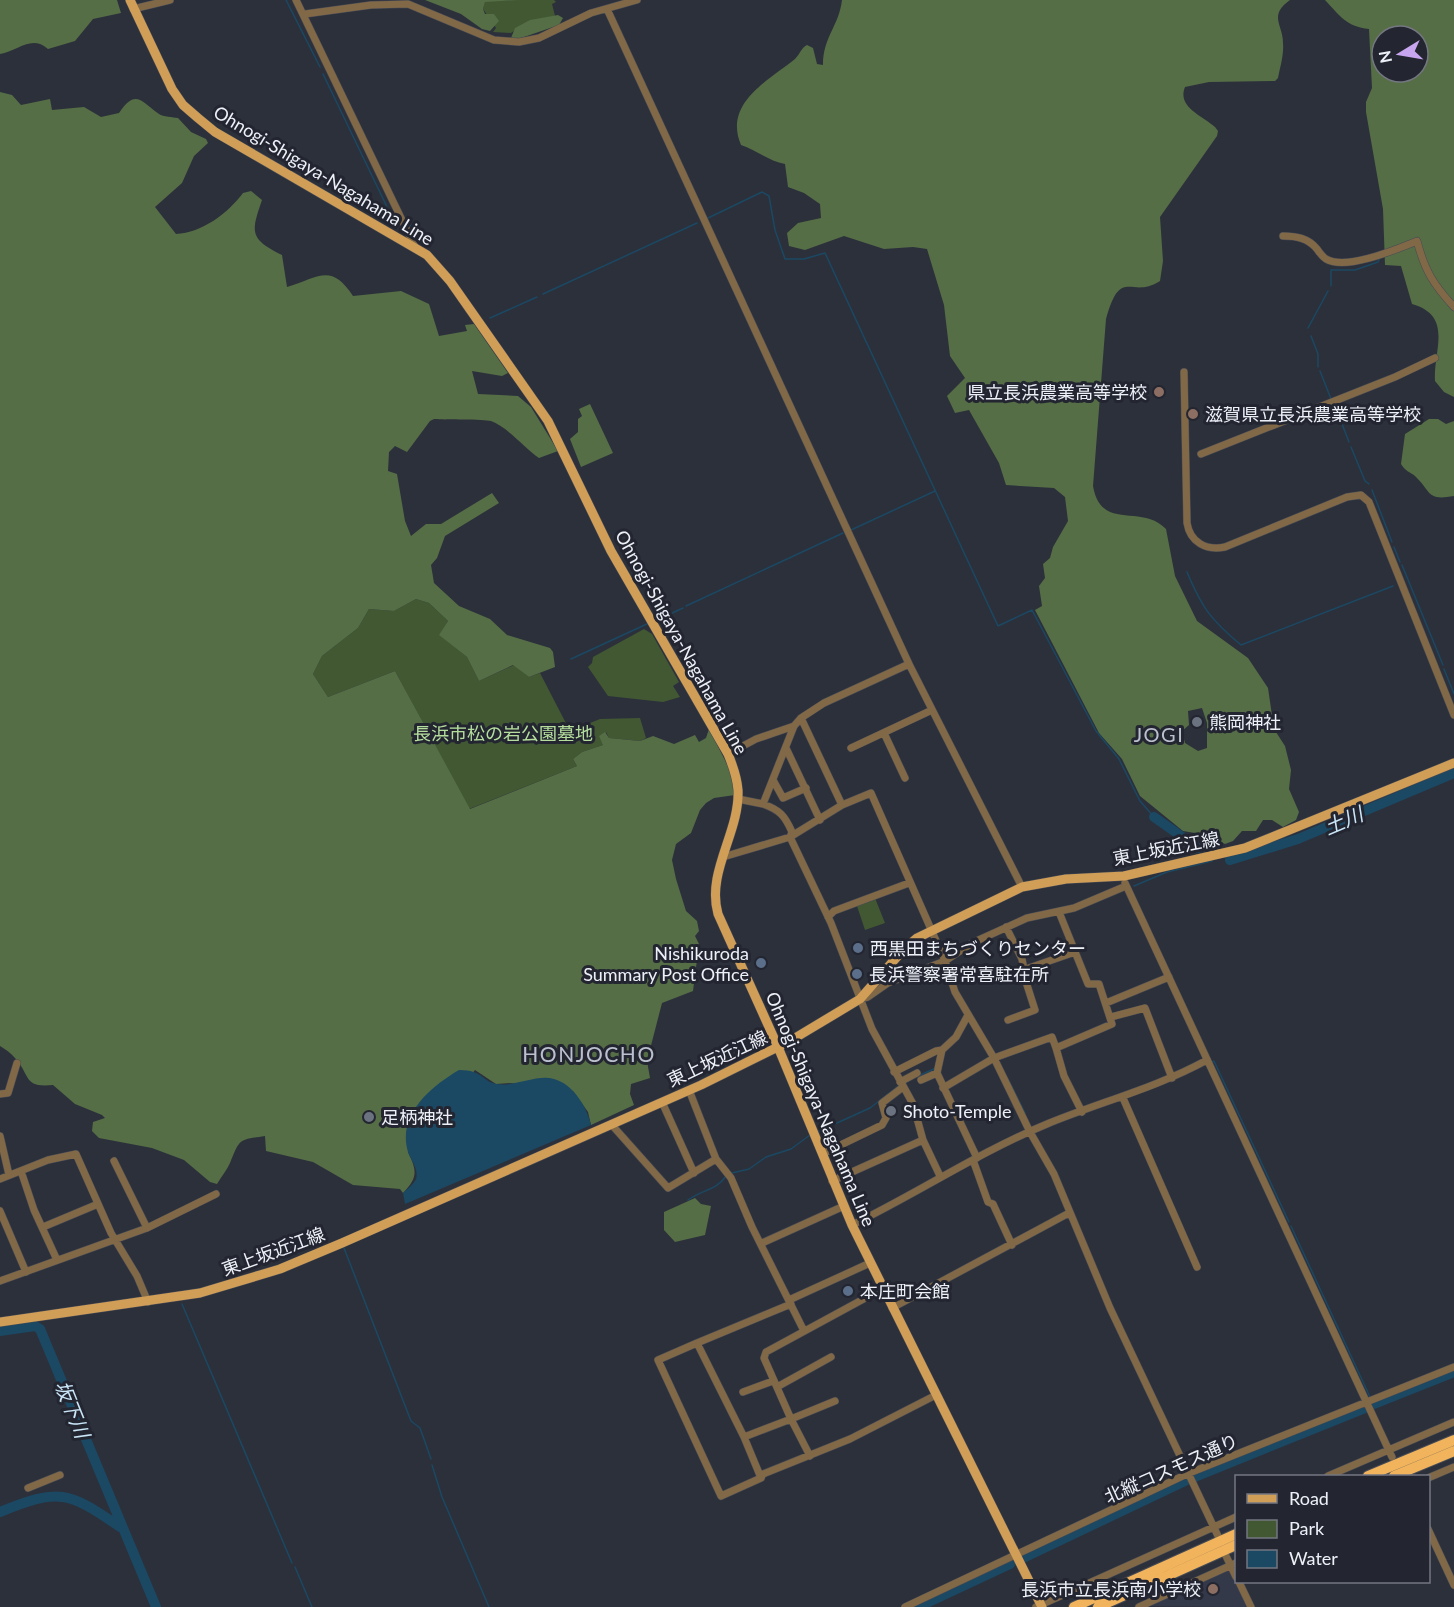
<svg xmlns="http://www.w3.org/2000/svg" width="1454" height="1607" font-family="Lato,'Noto Sans JP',sans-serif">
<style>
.built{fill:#34394a}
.green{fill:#415833}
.forest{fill:#556e46;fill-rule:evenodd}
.water{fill:#1b4863}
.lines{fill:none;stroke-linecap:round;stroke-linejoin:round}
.stream{stroke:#1b4863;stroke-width:1.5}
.river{stroke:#1b4863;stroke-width:10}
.minor-casing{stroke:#474b55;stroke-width:8}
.major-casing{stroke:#474b55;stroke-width:10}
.highway-casing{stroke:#474b55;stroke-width:12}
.minor{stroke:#816847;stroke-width:7}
.major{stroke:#d19e57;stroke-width:9}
.highway{stroke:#f1b35c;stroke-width:10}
.education-dot{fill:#8d6e63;stroke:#232631;stroke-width:2}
.worship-dot{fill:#6b7280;stroke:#232631;stroke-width:2}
.service-dot{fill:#5c6f8a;stroke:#232631;stroke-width:2}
.labels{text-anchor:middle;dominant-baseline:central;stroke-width:6;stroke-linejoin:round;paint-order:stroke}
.street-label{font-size:18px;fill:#eef0f8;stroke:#232631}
.poi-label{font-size:18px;fill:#eef0f8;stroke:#232631;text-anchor:start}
.park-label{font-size:18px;fill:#b5de9d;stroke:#232631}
.neighbourhood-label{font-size:20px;letter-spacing:1.5px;fill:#bbc0ce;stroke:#232631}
.water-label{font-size:20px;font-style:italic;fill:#cae6f8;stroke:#232631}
.quarter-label{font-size:21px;letter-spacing:1.5px;fill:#bbc0ce;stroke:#232631}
</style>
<rect width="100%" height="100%" fill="#2c303b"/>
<path class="built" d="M1228 1571 1232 1572 1248 1607 1147 1606Z"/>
<path class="green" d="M520 0H554L556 2 552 4 555 16 524 24 511 33 493 32 496 28 483 9 485 1Z
M416 599 429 603 448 621 440 635 467 657 479 681 514 665 529 677 540 673 570 731 600 719 640 718 646 738 640 741 609 738 606 732 603 745 582 752 573 759 577 766 469 809 395 671 328 697 313 674 322 656 358 628 369 609 394 611Z
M644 629 652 634 679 682 673 686 680 697 663 702 608 696 588 667 592 663 593 657Z
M875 898 885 923 865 930 857 906Z"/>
<path class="forest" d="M0 0H117L121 13 93 19 75 41 48 49C31 34 17 52 0 54Z
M425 0H520L485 2 483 9 485 14H494L499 21 490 31 482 29 461 14Z
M842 0H1290C1268 16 1283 24 1283 43 1284 55 1280 67 1278 78L1275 81 1209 82 1185 87C1177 107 1201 115 1215 127L1218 131 1217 136 1160 217 1163 261 1160 281C1131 300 1121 265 1106 319L1093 486C1101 532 1141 503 1166 529L1175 576 1197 621 1248 658 1268 688 1274 729 1285 746 1291 770 1289 789 1299 812 1296 820 1283 827 1272 820H1263L1256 831H1242L1233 841 1225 844 1207 835 1183 831 1140 796 1122 759 1099 733 1035 610 1042 606 1039 586 1045 578 1043 564 1050 558 1053 547 1068 521 1065 497 1054 488 1006 485 999 463 969 410 955 413 947 396 965 378 950 356 944 305 927 249 913 247 884 249 844 236 805 250 789 246 787 233 798 223 821 218 820 204 804 193 788 187 785 164C769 161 756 150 741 145 723 103 769 80 795 59 800 54 801 48 807 45L813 48 817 64 823 65C823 37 839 26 842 0ZM1202 708 1207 723V748L1198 751 1185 743 1182 731 1189 725 1188 711Z
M1325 0H1454V397L1444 392 1435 381C1433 351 1454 316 1412 304L1401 266 1385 265 1383 209 1366 112V102L1372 88 1369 29C1347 27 1339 15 1325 0ZM1382 36H1418V72H1382Z
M558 15 563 18 559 25 521 38H511L515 28 530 20Z
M0 92 12 95 21 105 50 99 52 110 84 107 101 117 119 113C136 88 141 102 159 114 163 117 173 117 178 118L191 132 206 139 208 143 194 156 182 183 155 207 176 234C202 233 228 213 243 193L251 191 262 200C251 232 249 239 282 255L287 287C320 277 331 263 353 296L401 291 429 304 439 336 467 331 465 325 474 324 508 373 502 376 472 371 478 394 518 396 531 407 558 451 539 458C525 448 506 426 491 421 483 419 446 420 434 419L430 421 407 452 395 446 389 452 388 471 397 474 405 521 411 536 426 524H441L492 493 499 503 445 536 437 558 431 565 434 583 459 606 490 619 507 635 550 648 553 652 555 667 529 677 513 665 479 681 467 657 439 635 448 621 429 603 416 599 394 611 369 609 358 628 322 656 313 674 328 697 395 671 470 809 577 766 573 759 582 752 603 745 599 736 605 732 609 738 640 741 653 736 674 744 695 735 699 742 706 738 709 729 730 770 735 795 714 798 706 803 700 810 691 833 676 844 672 860 676 879 686 911 697 921 699 931 695 936 699 944 693 991 662 1003 647 1061 650 1078 631 1084 630 1094 634 1105 591 1125 588 1112 573 1091 510 1083 496 1084 475 1070 408 1152C417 1171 418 1177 403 1193L400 1189 353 1185 313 1162 266 1151 265 1136C238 1140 240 1139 230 1163 227 1170 221 1177 217 1184L210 1182 184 1160 152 1148 99 1138 92 1131 93 1122 105 1118 102 1115 75 1104 53 1085C23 1088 31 1076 15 1058 11 1053 5 1049 0 1046Z
M590 404 613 453 581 467 570 439 578 432V419L582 416 579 409Z
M1429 419H1438L1446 424 1454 421V496C1426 501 1432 492 1415 476 1410 472 1405 471 1401 464L1405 434Z
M695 1198 701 1204 711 1206 705 1235 675 1242 664 1230V1212Z"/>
<path class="water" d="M459 1070C484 1070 482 1082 497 1084 515 1087 537 1074 554 1079 573 1084 587 1107 591 1125L405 1204 403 1193C407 1189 414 1184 416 1179 419 1169 411 1161 408 1152 397 1115 430 1087 459 1070Z"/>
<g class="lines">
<path class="stream" d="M286 0 320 67
M323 74 388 209 393 213
M708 218 762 192 769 196 775 230 785 259H804L825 253 998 626 1032 610 1096 731 1119 759 1140 801 1154 817
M407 223 416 230
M1331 286V270H1355L1378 262 1380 257
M543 294 697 223
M490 318 537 297
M1308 328 1328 291
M1311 336 1318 354V367
M1320 371 1331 399
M1335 406 1349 442
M1351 447 1365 481 1369 484
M1372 490 1392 542
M851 530 935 491
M1394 547 1400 562
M1402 565 1443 665
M1187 572C1202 608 1211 620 1241 645L1393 586
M686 606 843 533
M657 620 683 608
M571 659 649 623
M1444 669 1454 694
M1134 886 1167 872 1212 861
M1212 1062 1214 1061 1289 1222
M918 1076 936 1068
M1007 1077 1025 1113
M817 1132 870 1108 901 1084
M732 1173 749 1169 766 1157 791 1149 810 1135
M688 1200C703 1189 716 1191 726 1176
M1291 1226 1370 1397
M344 1248 411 1421 420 1428 431 1459
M182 1304 292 1563
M432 1465 442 1497 489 1607
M295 1567 312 1607"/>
<path class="river" d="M1154 817 1198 848
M1230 860 1298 839 1454 773
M0 1331 35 1326 40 1329 156 1607
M1371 1405 1454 1372
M0 1512C59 1488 68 1491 120 1527
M1023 1558 1187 1480 1365 1408
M918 1607 1010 1564"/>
<defs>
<path id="minor" d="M296 0 415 247
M133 9 170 0
M607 9 909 664 1022 887
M305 14 371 5 408 4 494 40 519 42 539 38 591 13 637 0
M1283 236C1296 236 1308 238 1317 249 1319 252 1323 257 1326 259 1346 271 1397 249 1417 241 1425 271 1433 284 1454 307
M1184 372 1187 523C1190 542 1206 551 1225 547L1347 497 1361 495 1369 502 1454 715
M1201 454 1395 377 1435 358
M801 718 842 805
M884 733 905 778
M786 748 820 820
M851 748 932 710
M728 754 756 739 794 726
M773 780 783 798 806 788
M738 799 763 804 794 726 801 718 824 703 909 664
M763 804C780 810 785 816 792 832L790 837 831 923 872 1029 913 1104 923 1140 940 1176
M723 857 790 837 842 805 871 793 945 961 888 983 868 997 860 999
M1125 883 1392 1457
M1126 886 1074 908 1027 918 972 943 945 961 955 992 994 1058 1030 1132 1054 1174 1110 1308 1218 1536
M1059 912 1088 984H1099L1112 1024 1056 1048 1064 1076 1082 1112
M828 917 834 911 909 883
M1006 927 1022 959 1027 985 1035 1010 1008 1020
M1026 969 1075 952
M1106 1003 1169 977
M968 1015 956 1037 942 1050 937 1073 977 1158
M1111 1017 1145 1008 1172 1078
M894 1072 936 1051 942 1050
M921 1080 937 1073
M900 1082 917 1073
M943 1088 994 1058 1052 1037 1056 1048
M689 1090 716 1159 731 1178 752 1227 804 1331
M0 1094 8 1093 17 1063
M1123 1098 1197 1267
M662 1102 694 1173
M611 1124 668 1188 716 1159
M0 1136 9 1175
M822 1154 882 1125 886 1118 882 1103 903 1087
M973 1160 988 1202 993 1204 1012 1245
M114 1161 147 1228
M21 1171 34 1210 57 1260
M0 1179 48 1160 76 1154 111 1233 137 1276 148 1302
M832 1181 923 1140
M0 1211 26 1272
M852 1225C918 1193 979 1152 1047 1124 1100 1102 1156 1088 1207 1060
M43 1227 98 1204
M762 1243 844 1206
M0 1281 147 1228 216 1194
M789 1300 870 1263
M892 1308 1069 1213
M697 1343 791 1304
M777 1387 831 1357
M743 1392 773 1381
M744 1437 791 1419 764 1358 766 1352 882 1289
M810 1456 791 1419 835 1401
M1328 1476 1454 1422
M761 1478 744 1437 697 1343 658 1360 721 1496 761 1478 763 1474 850 1439 936 1395
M1428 1478 1454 1467
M28 1488 60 1475
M1428 1529 1454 1585
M1226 1556 1236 1577
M1239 1582 1251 1607
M905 1607 1187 1474 1454 1367
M1036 1607 1236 1517
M1139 1607 1236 1563"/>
<path id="major" d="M130 0 172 89 183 105 198 118 215 132 427 255 450 281 548 421 611 551 728 754C733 766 737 777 738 790 740 832 706 872 718 914L778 1047 852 1225 1042 1607
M0 1322 200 1293 280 1269 342 1243 701 1085 790 1041 860 999 903 950 917 938 1022 887 1066 879 1124 876 1245 848 1454 763"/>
<path id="highway" d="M1368 1476 1454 1440
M1394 1476 1454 1451
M1074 1607 1236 1534
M1098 1607 1236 1545"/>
</defs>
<use href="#minor" class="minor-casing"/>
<use href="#major" class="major-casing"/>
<use href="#highway" class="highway-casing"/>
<use href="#minor" class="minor"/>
<use href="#major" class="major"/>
<use href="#highway" class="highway"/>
</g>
<g class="education-dot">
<circle cx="1159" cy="392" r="6"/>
<circle cx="1193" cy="414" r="6"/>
<circle cx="1213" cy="1589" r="6"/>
</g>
<g class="worship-dot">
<circle cx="1197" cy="722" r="6"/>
<circle cx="891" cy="1111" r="6"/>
<circle cx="369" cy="1117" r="6"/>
</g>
<g class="service-dot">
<circle cx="858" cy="948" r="6"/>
<circle cx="761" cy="963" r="6"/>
<circle cx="857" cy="974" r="6"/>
<circle cx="848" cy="1291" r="6"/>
</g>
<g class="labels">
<g class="street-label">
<text transform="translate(324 175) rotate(31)">Ohnogi-Shigaya-Nagahama Line</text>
<text transform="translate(682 642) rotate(61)">Ohnogi-Shigaya-Nagahama Line</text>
<text transform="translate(1166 848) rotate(-11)">東上坂近江線</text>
<text transform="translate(717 1058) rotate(-25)">東上坂近江線</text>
<text transform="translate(821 1109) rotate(67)">Ohnogi-Shigaya-Nagahama Line</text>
<text transform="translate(273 1251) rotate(-20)">東上坂近江線</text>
<text transform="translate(1171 1468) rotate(-24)">北縦コスモス通り</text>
</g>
<g class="poi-label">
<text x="1147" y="392" text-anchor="end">県立長浜農業高等学校</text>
<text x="1205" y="414">滋賀県立長浜農業高等学校</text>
<text x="1209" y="722">熊岡神社</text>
<text x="870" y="948">西黒田まちづくりセンター</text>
<text x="749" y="953" text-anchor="end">Nishikuroda<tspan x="749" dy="21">Summary Post Office</tspan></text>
<text x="869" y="974">長浜警察署常喜駐在所</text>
<text x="903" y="1111">Shoto-Temple</text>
<text x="381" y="1117">足柄神社</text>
<text x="860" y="1291">本庄町会館</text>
<text x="1201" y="1589" text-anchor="end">長浜市立長浜南小学校</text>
</g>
<g class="park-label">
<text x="503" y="733">長浜市松の岩公園墓地</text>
</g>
<g class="neighbourhood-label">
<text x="1159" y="734">JOGI</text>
</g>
<g class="water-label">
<text transform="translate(1343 820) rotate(-23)">土川</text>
<text transform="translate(73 1409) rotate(68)">坂下川</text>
</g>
<g class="quarter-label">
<text x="589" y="1053">HONJOCHO</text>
</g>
</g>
<rect x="1235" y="1475" width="195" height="108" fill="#232631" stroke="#747781" stroke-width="1.5"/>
<rect x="1247" y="1494" width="30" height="9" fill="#d19e57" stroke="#747781" stroke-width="1.5"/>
<text x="1289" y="1505" font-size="18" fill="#eef0f8">Road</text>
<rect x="1247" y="1520" width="30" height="18" fill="#415833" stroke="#747781" stroke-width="1.5"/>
<text x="1289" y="1535" font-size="18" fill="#eef0f8">Park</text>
<rect x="1247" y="1550" width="30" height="18" fill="#1b4863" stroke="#747781" stroke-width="1.5"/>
<text x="1289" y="1565" font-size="18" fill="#eef0f8">Water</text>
<g transform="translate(1400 54) rotate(259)"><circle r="28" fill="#232631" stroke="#747781" stroke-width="1.5"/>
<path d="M0-4.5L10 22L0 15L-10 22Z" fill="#c8a5ef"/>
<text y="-9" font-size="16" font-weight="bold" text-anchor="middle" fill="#eef0f8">N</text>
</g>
</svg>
